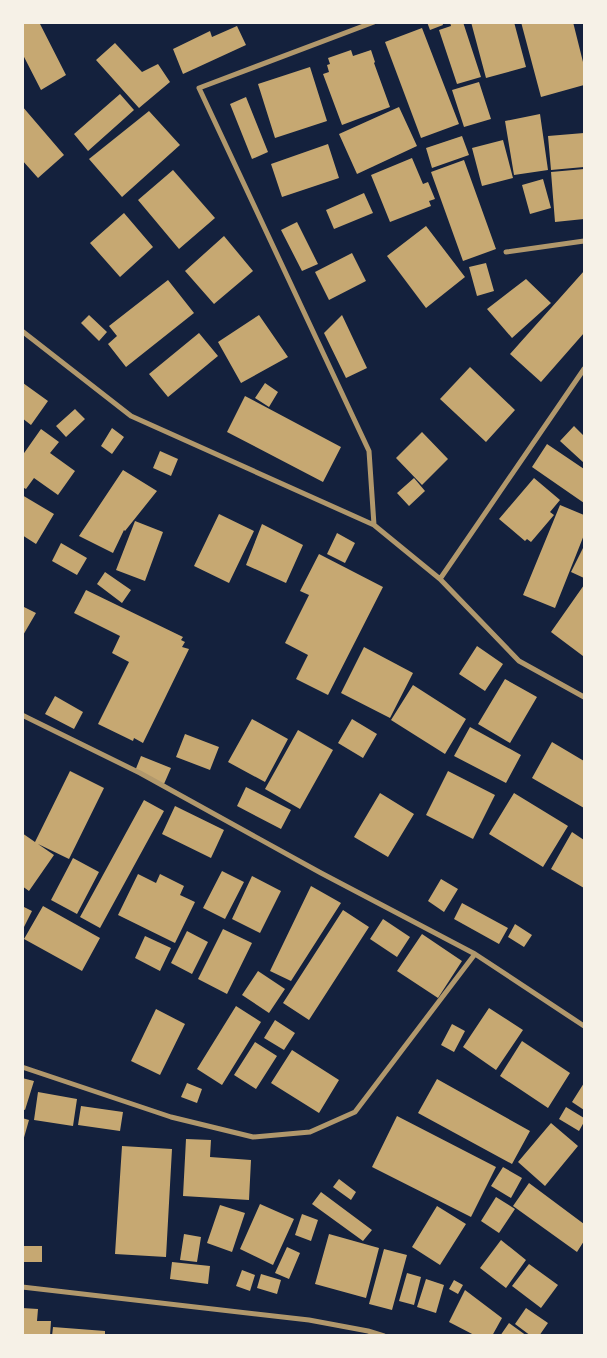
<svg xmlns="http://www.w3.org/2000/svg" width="607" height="1358" font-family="Jost,sans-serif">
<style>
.building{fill:#c6a872}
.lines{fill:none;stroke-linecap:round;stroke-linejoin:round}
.minor{stroke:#b1986c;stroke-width:5}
</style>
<rect width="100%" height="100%" fill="#14213d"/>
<path class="building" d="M22 22H39L66 75 41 90 22 53Z
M427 22H442L443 25 430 30Z
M450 22H463L481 77 457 84 439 30 451 26Z
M471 22H514L526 67 486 78Z
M521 22H573L584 66V85L541 97Z
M237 26 246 45 183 74 173 49 210 31 212 37Z
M422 28 459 124 421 138 385 42Z
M115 43 142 72 158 64 170 82 139 108 96 60Z
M351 50 353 56 371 50 375 62 374 63 390 107 342 125 323 74 329 72 327 65 330 64 328 58Z
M310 67 327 121 275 138 258 84Z
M479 82 491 119 464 127 452 90Z
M120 94 134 110 88 151 74 134Z
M246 97 268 152 252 159 230 104Z
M22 106 64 155 38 178 22 160Z
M399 107 417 146 357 174 339 134Z
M149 111 180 145 122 197 89 159Z
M540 114 548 170 514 175 505 121Z
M584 133V167L551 170 548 136Z
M462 136 469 155 432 168 426 148Z
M503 140 513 178 482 186 472 148Z
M328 144 339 178 282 197 271 164Z
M412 158 423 184 428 182 435 199 429 201 431 206 390 222 371 175Z
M464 160 496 249 463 261 431 172Z
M584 169V219L555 222 551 172Z
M173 170 215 218 179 249 138 200Z
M543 179 551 208 530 214 522 185Z
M364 193 373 213 334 229 326 210Z
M124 213 153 247 120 277 90 243Z
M297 222 318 264 302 271 281 230Z
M426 226 465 277 426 308 387 256Z
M224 236 253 271 214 304 185 271Z
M352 253 366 281 329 300 315 272Z
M486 263 494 291 477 296 469 267Z
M584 271V333L541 382 510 354Z
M526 279 551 303 512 338 487 309Z
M168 280 194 313 126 367 108 344 117 336 109 326Z
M89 315 107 332 99 341 81 323Z
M259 315 288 357 241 383 218 342Z
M342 315 367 368 346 378 324 333Z
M199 333 218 356 168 397 149 374Z
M470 367 515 410 486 442 440 399Z
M23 383 48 401 31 425 22 418Z
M265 383 278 392 269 407 255 398Z
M245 396 341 447 323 482 227 432Z
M75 409 85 419 66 437 56 426Z
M574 426 584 436V463L560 441Z
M112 428 124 437 112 454 101 446Z
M41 429 59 442 50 453 75 471 58 495 34 478 26 489 22 487V456Z
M422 432 448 459 422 485 396 458Z
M547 444 584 469V503L532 467Z
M160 451 178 459 171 476 153 468Z
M123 470 157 491 125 531 124 530 113 553 79 536Z
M414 478 425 491 409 506 397 493Z
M534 478 560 500 550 512 554 515 531 542 527 539 525 541 499 519Z
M22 495 54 514 36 544 22 535Z
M560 505 584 515V535L555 608 523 595Z
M219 514 254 531 229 583 194 566Z
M135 521 163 532 145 581 116 570Z
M262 524 303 545 286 583 246 565Z
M337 533 355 543 345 563 327 554Z
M61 543 87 558 77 575 52 561Z
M584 546V578L571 572Z
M319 554 383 587 328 695 296 679 308 655 285 643 309 595 300 591Z
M105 572 131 590 122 603 97 584Z
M584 585V654L583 656 551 632Z
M86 590 183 637 181 640 185 642 182 647 189 649 143 743 134 738 133 741 98 724 129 662 112 653 120 636 74 613Z
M22 606 36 613 22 637Z
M477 646 503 664 485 691 459 674Z
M364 647 413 673 390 718 341 693Z
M505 679 537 697 510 743 478 724Z
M413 685 466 719 445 754 391 720Z
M55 696 83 712 74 729 45 714Z
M252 719 288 739 265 782 228 762Z
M352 719 377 734 363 758 338 743Z
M470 727 521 755 506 783 454 756Z
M298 730 333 750 300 809 265 789Z
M185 734 219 747 210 770 176 757Z
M552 742 584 761V808L532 778Z
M141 756 171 768 164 784 135 771Z
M70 771 104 788 69 859 38 844 54 855 29 891 22 886V833L35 842Z
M448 771 495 795 473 839 426 815Z
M246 787 291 810 281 829 237 806Z
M380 793 414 814 388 857 354 837Z
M514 793 568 826 543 867 489 834Z
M144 800 164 811 100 928 80 917Z
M175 806 224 830 211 858 162 834Z
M572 832 584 840V888L551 869Z
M73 858 99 872 77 914 51 900Z
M222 871 244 882 225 919 203 908Z
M138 874 156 883 160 874 184 886 180 895 195 902 175 943 118 915Z
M252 876 281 891 260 933 232 919Z
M441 879 458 889 444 912 428 901Z
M311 886 341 903 291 981 270 971Z
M462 903 508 928 499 944 454 919Z
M22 906 32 911 22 931Z
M43 906 100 938 82 971 24 939Z
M343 910 369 927 309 1020 283 1003Z
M383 919 410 937 397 957 370 939Z
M515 924 532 935 524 947 508 937Z
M223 929 252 943 227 994 198 979Z
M187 931 208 942 192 974 171 963Z
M422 934 462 961 438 998 397 971Z
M145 936 171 948 160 971 135 958Z
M258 971 285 989 269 1013 242 995Z
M236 1006 261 1022 222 1085 197 1069Z
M489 1008 523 1030 496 1070 463 1047Z
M156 1009 185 1024 160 1075 131 1061Z
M275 1020 295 1033 284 1050 264 1038Z
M452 1024 465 1031 454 1052 441 1045Z
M522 1041 570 1073 548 1108 500 1076Z
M255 1042 277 1056 256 1089 234 1075Z
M292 1050 339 1080 319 1113 271 1083Z
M22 1078 34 1081 25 1110 22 1109Z
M437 1079 530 1131 512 1164 418 1113Z
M187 1083 202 1089 197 1103 181 1097Z
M584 1083V1110L572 1102Z
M38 1092 77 1099 73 1126 34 1120Z
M81 1106 123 1112 120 1131 78 1125Z
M566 1107 584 1118V1122L579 1131 559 1119Z
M397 1116 496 1167 471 1217 372 1167Z
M22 1118 29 1120 23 1141H22Z
M551 1123 578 1146 545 1186 518 1162Z
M186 1139 211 1140 210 1157 251 1160 249 1200 183 1196Z
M122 1146 172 1149 166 1257 115 1254Z
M503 1167 522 1178 511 1198 491 1186Z
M339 1179 356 1192 351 1200 333 1187Z
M529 1183 584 1224V1241L577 1252 513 1206Z
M321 1192 372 1230 363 1241 312 1204Z
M496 1197 515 1209 499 1233 481 1221Z
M260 1204 294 1219 273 1265 240 1249Z
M220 1205 245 1213 232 1252 207 1243Z
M437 1206 466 1224 440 1265 412 1247Z
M302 1214 318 1220 311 1241 295 1235Z
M184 1234 201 1237 197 1262 180 1260Z
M329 1234 379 1248 366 1298 315 1284Z
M501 1240 526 1260 506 1288 480 1268Z
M22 1246H42V1262H22Z
M287 1247 300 1253 289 1279 275 1273Z
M384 1249 407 1255 392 1310 369 1304Z
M172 1262 210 1266 208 1284 170 1279Z
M529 1264 558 1285 541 1308 512 1286Z
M242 1270 255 1275 250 1291 236 1286Z
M407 1273 421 1277 414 1305 399 1301Z
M261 1274 281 1280 277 1294 257 1288Z
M426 1279 444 1285 436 1313 417 1307Z
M454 1280 463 1285 458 1294 449 1289Z
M465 1290 502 1318 492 1336H476L449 1322Z
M22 1308 38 1309 37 1321H51L50 1336H22Z
M526 1308 548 1323 539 1336H531L515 1324Z
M509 1323 527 1336H500Z
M53 1327 105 1331V1336H52Z"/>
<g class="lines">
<path class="minor" d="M506 252 584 241
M22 331 131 416 374 525 440 579 519 661 584 697
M374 525 369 451 199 88 374 22
M440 579 584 369
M22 715 140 773 321 873 475 954 584 1026
M22 1067 171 1117 253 1137 310 1132 355 1112 475 954
M22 1287 309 1320 368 1331 384 1336"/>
</g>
<rect width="607" height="1358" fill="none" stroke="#f6f1e7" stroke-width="48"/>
</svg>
